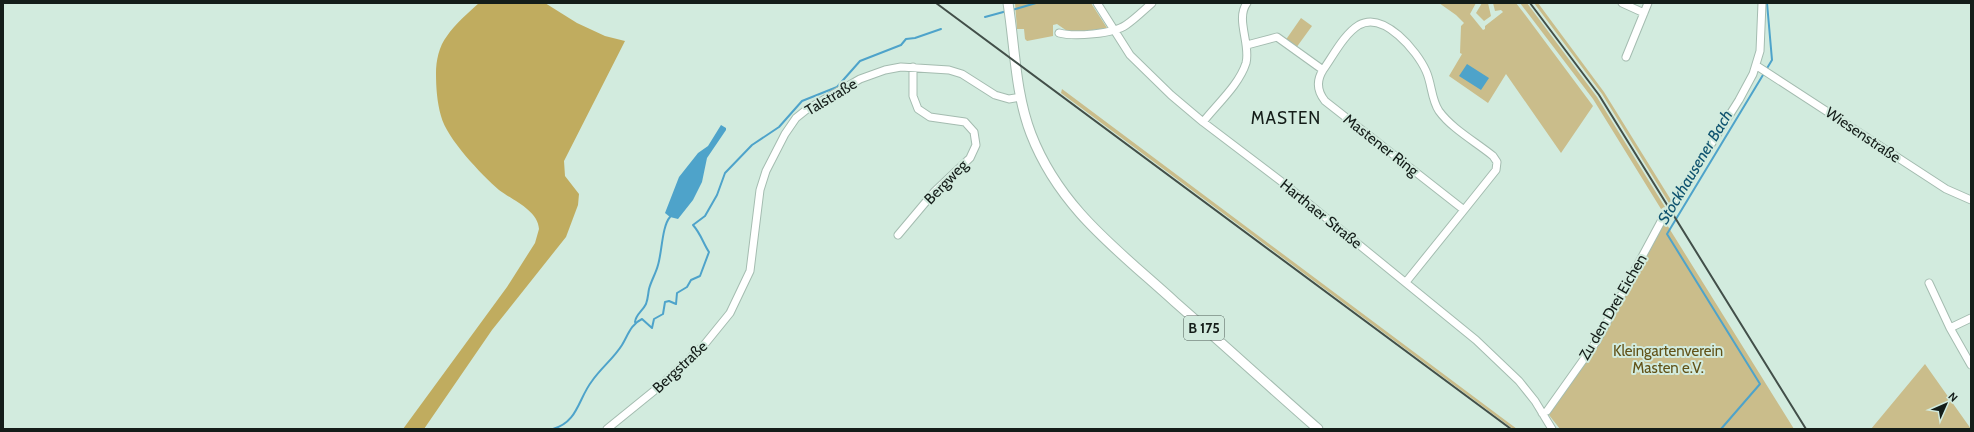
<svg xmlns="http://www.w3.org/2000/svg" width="1974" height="432" font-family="Cabin,sans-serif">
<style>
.green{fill:#cabd8b}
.forest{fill:#c0ac5f}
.water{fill:#4ea3ca}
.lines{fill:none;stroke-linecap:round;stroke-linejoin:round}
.stream{stroke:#4ea3ca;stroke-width:2}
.minor-casing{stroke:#a4bcb0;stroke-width:9}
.major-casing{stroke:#a4bcb0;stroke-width:11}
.minor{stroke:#fff;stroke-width:7}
.major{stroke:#fff;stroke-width:9}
.rail{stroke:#424f49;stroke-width:2}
.labels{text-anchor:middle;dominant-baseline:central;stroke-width:4;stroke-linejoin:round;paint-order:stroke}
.shield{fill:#d2ebde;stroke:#4d5b54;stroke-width:1}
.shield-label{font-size:14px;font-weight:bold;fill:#141d19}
.street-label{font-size:15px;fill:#141d19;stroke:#d2ebde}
.park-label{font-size:15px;fill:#615218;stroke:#d2ebde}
.water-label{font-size:16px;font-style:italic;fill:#0f536f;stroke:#d2ebde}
.quarter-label{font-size:17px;letter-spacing:1px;fill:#141d19;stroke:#d2ebde}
</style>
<rect width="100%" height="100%" fill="#d2ebde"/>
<path class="green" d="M1015 3H1091L1107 28 1070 33 1057 24 1053 25V36L1027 41 1025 39 1024 29H1017Z
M1439 3H1476L1470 14 1483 30 1485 29V26L1503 12 1501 10 1495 11 1493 3H1516L1523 12 1593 106 1561 153 1506 74 1488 103 1449 76 1462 54 1460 53 1461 26 1464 23 1456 15Z
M1482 3H1488L1491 16 1484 21 1476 13Z
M1520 3H1527L1597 97 1665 207 1661 209 1593 99Z
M1534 3H1538L1604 92 1671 200 1669 203 1602 94Z
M1301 18 1312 26 1296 48 1285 41Z
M1062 89 1517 429H1513L1061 93Z
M1664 220 1794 429H1560L1549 415C1591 353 1633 289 1664 220Z
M1925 364 1971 429H1871Z"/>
<path class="forest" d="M479 3H545L577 23 605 36 625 41 564 161 565 176 579 194 578 205 566 237 492 330 424 429H403L507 287 535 243 539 229C538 210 512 200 499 190 481 174 447 139 441 116 437 102 436 87 436 73 436 61 439 46 447 36 455 24 468 13 479 3Z"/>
<path class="water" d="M1467 64 1489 78 1481 90 1459 76Z
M721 125 726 128V130L707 158 702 182 693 200 678 219 670 217 665 213 679 177 698 153 708 146Z"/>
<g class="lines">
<path class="stream" d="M1012 10 1036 3
M985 17 1007 11
M635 322C636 314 642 312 646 304 648 299 648 294 649 289 651 281 656 273 658 265 662 252 662 226 670 217
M553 429C578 422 578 399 592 381 601 368 614 358 622 345 628 335 631 324 642 319L652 328 654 319 663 314 665 302 669 301 676 304 677 293 687 287 691 280 700 276 709 252C703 243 701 234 693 225L705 216 717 195 725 173 752 145 779 127 802 101 837 87 860 61 901 45 906 39 915 38 941 29
M1721 429 1760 384 1667 234 1772 60 1767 3"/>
<defs>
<path id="minor" d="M1097 3 1130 55 1171 95 1203 122 1282 182 1476 340 1519 381 1535 401 1552 429
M1622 3 1644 13
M1059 33C1074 37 1113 34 1126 25 1135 19 1144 10 1152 3
M1247 45 1277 37 1323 70C1316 81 1317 91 1325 101L1464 210 1406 282
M1626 57 1648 3
M1757 66 1946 189 1971 200
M1323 70C1333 56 1344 34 1359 25 1384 11 1417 51 1426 71 1432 84 1431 99 1439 111 1452 129 1476 142 1493 156L1497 162 1496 170 1464 210
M1203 122C1217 104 1239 85 1246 63 1251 44 1235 19 1247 3
M1674 203 1739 100 1753 74 1760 51 1762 3
M898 235 935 191 970 158 976 145 974 132 965 122 930 117 918 109 913 96V67
M1929 283 1950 328 1971 365
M1950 328 1971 318
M1542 413 1547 411 1596 342 1664 216
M607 429 660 386 704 345 730 313 750 271 760 190 766 171 785 134 796 118 806 110 860 79 885 70 901 67 949 70 962 74 995 95 1009 99 1021 97"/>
<path id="major" d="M1008 3C1015 47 1015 92 1031 134 1060 209 1118 250 1175 302 1223 344 1270 387 1318 429"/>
</defs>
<use href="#minor" class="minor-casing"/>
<use href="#major" class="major-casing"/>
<use href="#minor" class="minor"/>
<use href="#major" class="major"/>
<path class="rail" d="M936 3 1511 429
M1530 3 1599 95 1806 429"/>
</g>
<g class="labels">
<rect class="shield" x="1184" y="316" width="40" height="24" rx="3"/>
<g class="shield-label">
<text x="1204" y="328">B 175</text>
</g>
<g class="street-label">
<text transform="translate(831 97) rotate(-31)">Talstraße</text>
<text transform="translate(1863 135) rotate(34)">Wiesenstraße</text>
<text transform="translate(1381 145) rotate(38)">Mastener Ring</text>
<text transform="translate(946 182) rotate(-46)">Bergweg</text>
<text transform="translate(1321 214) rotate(39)">Harthaer Straße</text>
<text transform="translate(1613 307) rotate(-60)">Zu den Drei Eichen</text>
<text transform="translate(680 367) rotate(-43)">Bergstraße</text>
</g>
<g class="park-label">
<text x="1668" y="351">Kleingartenverein<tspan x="1668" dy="17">Masten e.V.</tspan></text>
</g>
<g class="water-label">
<text transform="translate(1695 167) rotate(-59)">Stockhausener Bach</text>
</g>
<g class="quarter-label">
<text x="1286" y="118">MASTEN</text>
</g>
</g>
<rect width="1974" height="432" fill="none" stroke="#141d19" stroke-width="8"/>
<g transform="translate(1946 404) rotate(45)" stroke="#d2ebde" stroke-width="3" paint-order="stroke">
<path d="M0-3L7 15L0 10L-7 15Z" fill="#141d19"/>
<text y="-6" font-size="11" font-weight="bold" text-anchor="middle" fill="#141d19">N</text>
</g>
</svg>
